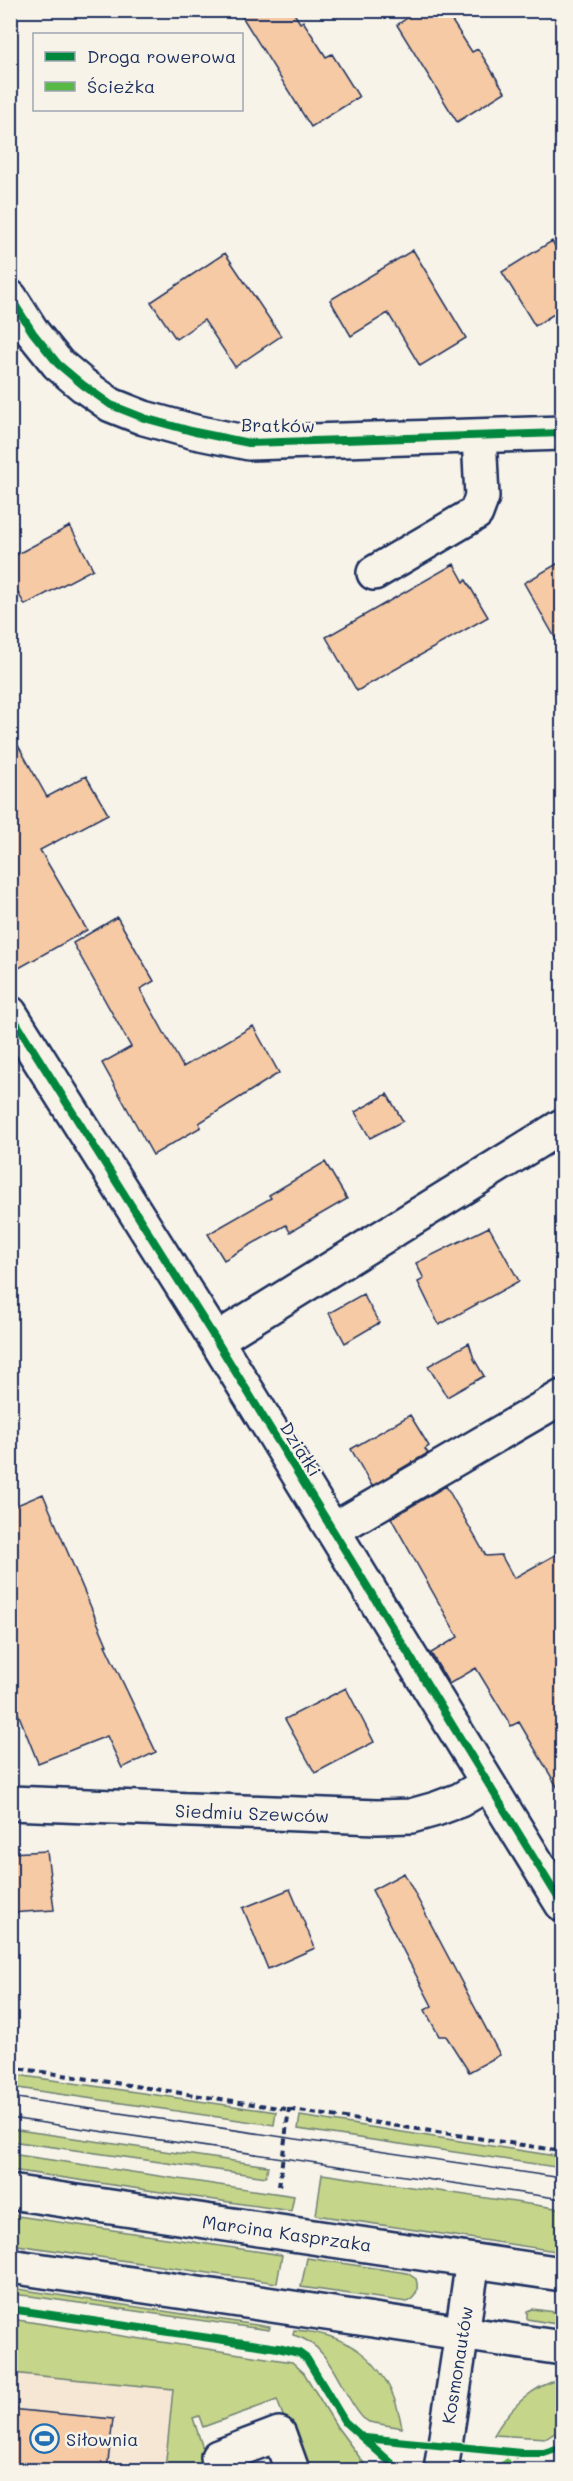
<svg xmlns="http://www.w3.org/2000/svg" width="573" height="2481" font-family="Mali,sans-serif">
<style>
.built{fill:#f6e7d4}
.green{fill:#c5d589;stroke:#708274;stroke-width:1.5}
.building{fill:#f5caa4;stroke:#1b2f5e;stroke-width:1.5}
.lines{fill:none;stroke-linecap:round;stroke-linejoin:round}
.minor-casing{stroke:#1b2f5e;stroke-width:38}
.path{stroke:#1b2f5e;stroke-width:4;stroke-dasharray:6 4.5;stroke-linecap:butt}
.minor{stroke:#f7f3e8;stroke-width:33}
.tram{stroke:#1b2f5e;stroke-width:1.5}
.quiet{stroke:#58b947;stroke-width:6;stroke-dasharray:12 6;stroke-linecap:butt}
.cycleway-casing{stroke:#f7f3e8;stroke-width:11}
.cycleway{stroke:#00873e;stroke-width:8}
.labels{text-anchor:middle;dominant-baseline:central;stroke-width:5;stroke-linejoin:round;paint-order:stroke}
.street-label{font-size:18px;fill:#1b2f5e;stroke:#f7f3e8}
.poi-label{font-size:18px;fill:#1b2f5e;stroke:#f7f3e8;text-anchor:start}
</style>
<rect width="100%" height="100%" fill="#f7f3e8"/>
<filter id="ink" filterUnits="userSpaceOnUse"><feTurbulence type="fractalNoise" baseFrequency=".0167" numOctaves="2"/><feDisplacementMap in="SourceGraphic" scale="12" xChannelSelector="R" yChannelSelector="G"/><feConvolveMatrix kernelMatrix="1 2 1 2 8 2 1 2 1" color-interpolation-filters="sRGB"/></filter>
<g filter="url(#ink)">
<path class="built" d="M10 2373 173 2389 165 2470H11Z"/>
<path class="green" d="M10 2074 276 2112 274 2125 11 2087Z
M300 2116 562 2157V2168L298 2129Z
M11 2129 268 2166 266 2177 11 2141Z
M11 2154 294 2196 291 2211 11 2170Z
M322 2174 562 2209V2252L316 2215Z
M11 2215 282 2255 277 2283 11 2244Z
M307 2258 407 2273 416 2279C419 2289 417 2297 407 2302L301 2287Z
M11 2288 270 2327 269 2330 30 2296 11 2294Z
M532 2309 562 2313V2325L527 2319V2311Z
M11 2319 292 2362 304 2373 337 2427 369 2470H304L277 2400 203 2427 199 2416 193 2418 210 2470H165L173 2389 11 2373Z
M294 2330C356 2334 392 2368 402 2428L369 2422 363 2418C339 2392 332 2344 293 2335Z
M562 2379V2428L547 2438 494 2435C509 2409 532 2385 562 2379Z"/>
<path class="building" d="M238 10H292L300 23 303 21 326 57 332 54 359 97 311 127Z
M419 10H445L472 52 478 49 505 92 457 122 397 25Z
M552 241 562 259V309L535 326 502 272Z
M413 250 466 338 420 366 388 313 351 336 330 300Z
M225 253 281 336 235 367 204 320 176 339 151 302Z
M70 526 93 569 25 605 10 579V558Z
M562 561V650L524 583Z
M454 564 464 582 466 580 488 617 357 691 326 637Z
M10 731 47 797 86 776 108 814 40 850 87 930 10 973Z
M117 917 154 981 140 989 183 1067 253 1026 279 1073 199 1123 201 1127 153 1155 102 1063 131 1047 73 943Z
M387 1094 403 1121 370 1138 355 1112Z
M325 1162 347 1199 290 1232 286 1225 224 1260 208 1234 271 1198 269 1195Z
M489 1227 519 1281 439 1325 418 1282 424 1279 416 1263Z
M363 1294 379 1323 345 1343 329 1313Z
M469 1343 474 1359 484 1376 447 1397 428 1366Z
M410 1415 429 1446 425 1449 428 1453 372 1486 351 1449Z
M446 1486 486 1556 501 1555 514 1578 562 1551V1795L519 1722 511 1726 476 1668 449 1684 431 1653 458 1637 391 1518Z
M43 1494 107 1645H105L156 1752 122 1768 107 1736 38 1763 10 1693V1508Z
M346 1688 374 1742 315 1773 285 1719Z
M47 1851 54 1910 10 1913V1853Z
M404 1873 500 2055 469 2072 446 2036H439L425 2010 432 2006 372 1890Z
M290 1889 315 1948 268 1969 243 1908Z
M10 2409 113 2419 107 2470H10Z"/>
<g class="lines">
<defs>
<path id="minor" d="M10 297 33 333 58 364 83 385 111 405 144 418 195 432 249 443 562 433
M374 573 476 513 482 497 479 436
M10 1013 216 1340 562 1904
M216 1340 562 1126
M333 1530 562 1397
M10 1803 377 1817 411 1816 436 1809 460 1800 487 1784
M10 2192 562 2274
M10 2266 562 2348
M223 2470 218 2457 279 2434 292 2470
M441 2470 473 2261"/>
</defs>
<use href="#minor" class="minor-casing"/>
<path class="path" d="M10 2067 562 2151
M279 2186 289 2108"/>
<use href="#minor" class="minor"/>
<path class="tram" d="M10 2097 562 2178
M10 2118 562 2199"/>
<path class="quiet" d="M499 2467 519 2454"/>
<defs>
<path id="cycleway" d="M10 297 33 333 58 364 83 385 111 405 144 418 195 432 249 443 562 433
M10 1013 216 1340 562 1904
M10 2309 278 2348 299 2353 307 2359 345 2422 399 2470
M365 2438 521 2453H544L562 2447"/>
</defs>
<use href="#cycleway" class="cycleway-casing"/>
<use href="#cycleway" class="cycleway"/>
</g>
</g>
<defs>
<symbol id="stadium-ring" viewBox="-11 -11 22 22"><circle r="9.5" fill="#f7f3e8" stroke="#1f6fb2" stroke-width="1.5"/><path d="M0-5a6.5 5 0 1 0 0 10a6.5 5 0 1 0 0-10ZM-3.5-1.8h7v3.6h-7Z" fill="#1f6fb2"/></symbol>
</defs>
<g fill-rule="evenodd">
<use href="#stadium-ring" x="28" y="2422" width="33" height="33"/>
</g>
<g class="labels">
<g class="street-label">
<text transform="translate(278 425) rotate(1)">Bratków</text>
<text transform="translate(301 1449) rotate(58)">Działki</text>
<text transform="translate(252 1813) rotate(2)">Siedmiu Szewców</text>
<text transform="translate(287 2233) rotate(8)">Marcina Kasprzaka</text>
<text transform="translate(457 2365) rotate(-81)">Kosmonautów</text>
</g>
<g class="poi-label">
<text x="66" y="2439">Siłownia</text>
</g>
</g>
<rect width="573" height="2481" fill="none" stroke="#f7f3e8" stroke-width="36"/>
<rect x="18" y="18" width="537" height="2445" fill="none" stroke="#1b2f5e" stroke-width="2" filter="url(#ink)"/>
<rect x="33" y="33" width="210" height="78" fill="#f7f3e8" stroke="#9fa5b1" stroke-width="1.5"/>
<rect x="45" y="52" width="30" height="9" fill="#00873e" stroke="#9fa5b1" stroke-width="1.5"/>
<text x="87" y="63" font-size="18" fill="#1b2f5e">Droga rowerowa</text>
<rect x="45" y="82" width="30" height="9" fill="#58b947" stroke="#9fa5b1" stroke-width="1.5"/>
<text x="87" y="93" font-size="18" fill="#1b2f5e">Ścieżka</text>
</svg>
